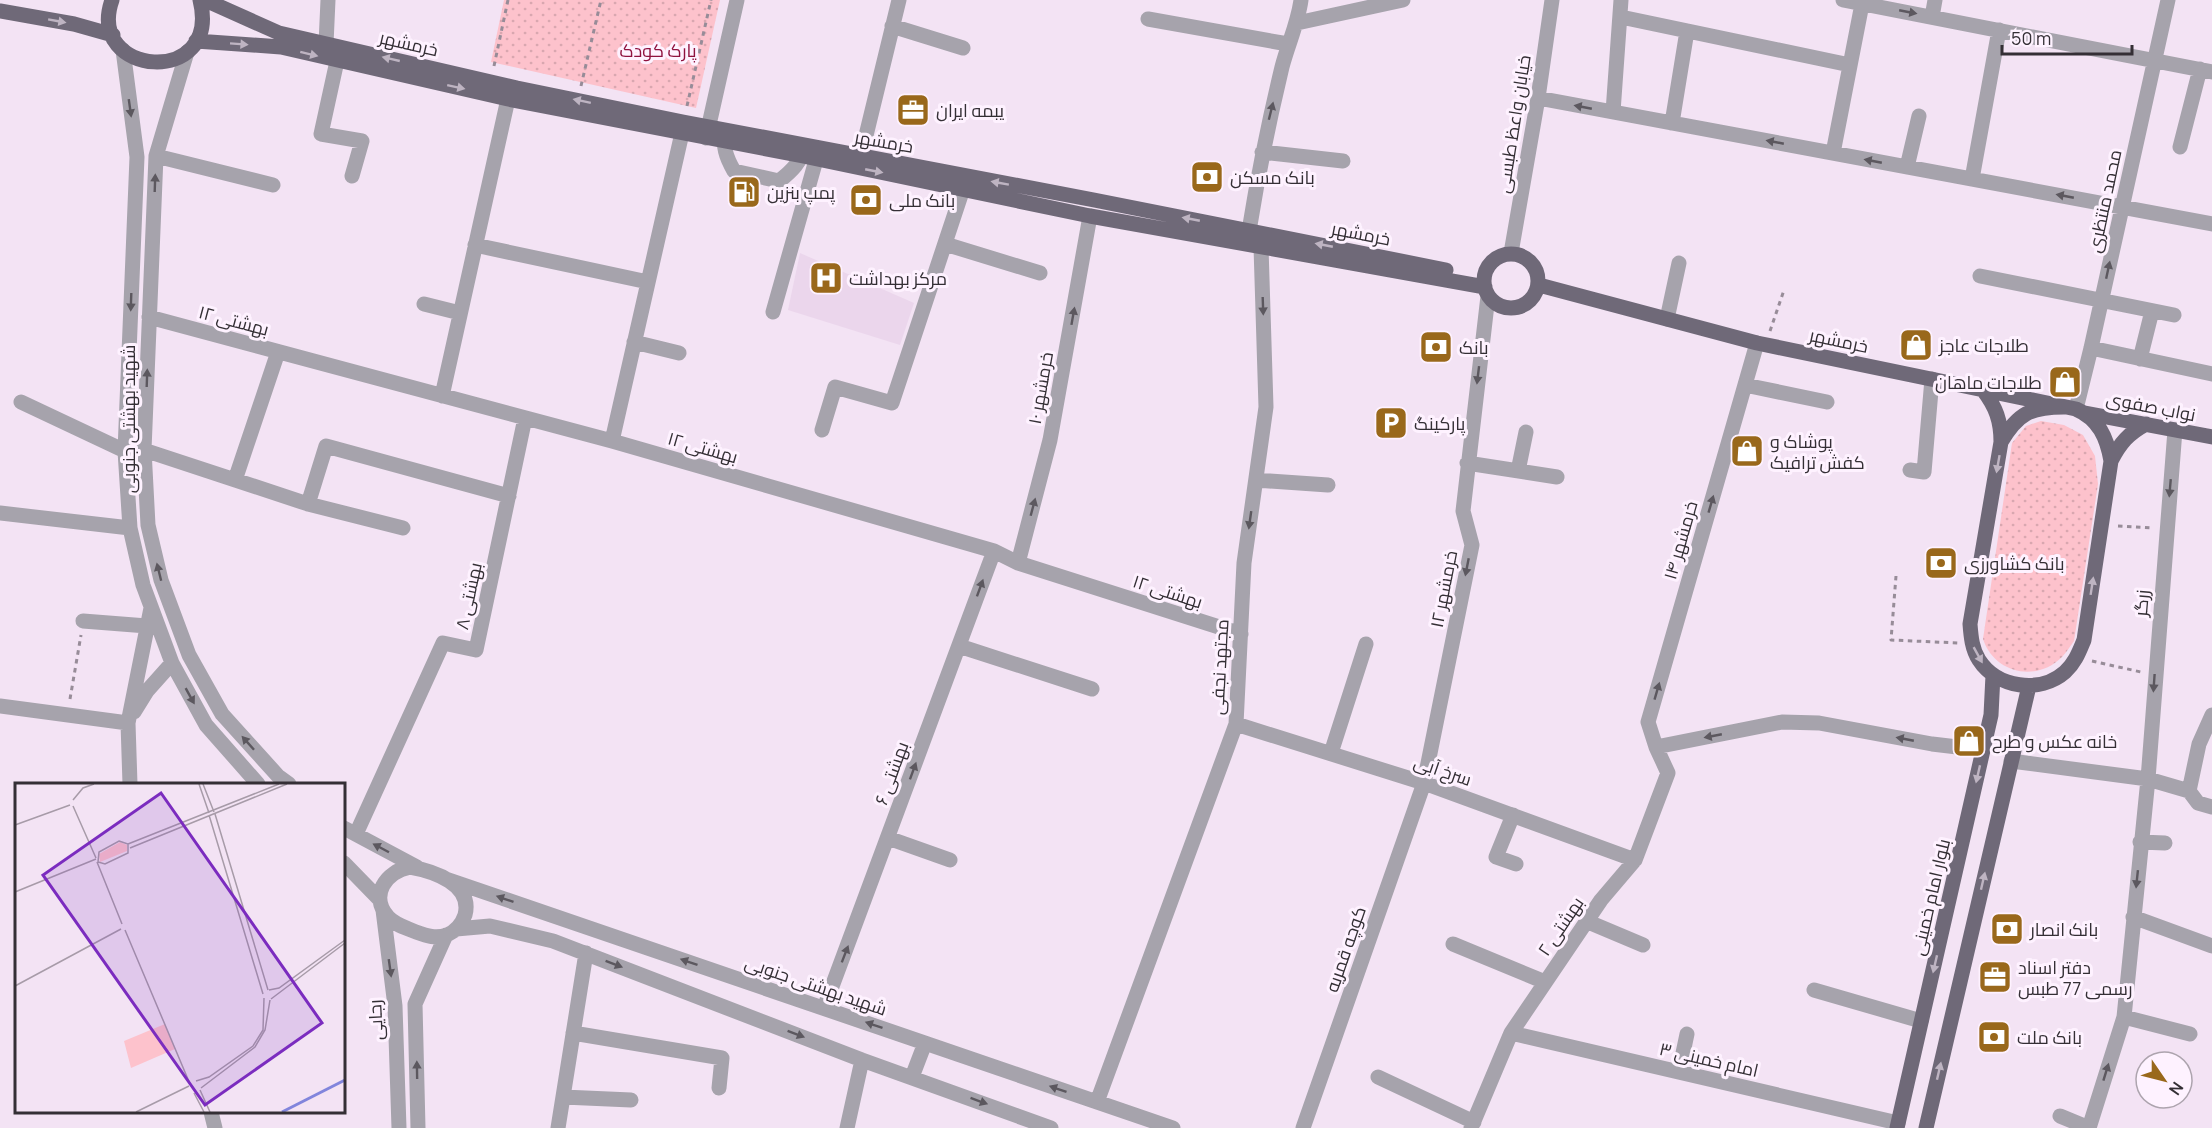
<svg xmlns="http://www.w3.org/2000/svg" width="2212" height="1128" font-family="Manrope,Cairo,sans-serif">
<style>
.built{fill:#ebd6ec}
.grass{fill:url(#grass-dots)}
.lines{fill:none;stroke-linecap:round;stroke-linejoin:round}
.path{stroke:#978c98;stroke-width:3;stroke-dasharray:4.5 4.5;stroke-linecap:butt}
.minor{stroke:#a6a3ac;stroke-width:15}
.major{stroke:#6f6978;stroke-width:15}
.oneway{fill:#5c585f}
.oneway2{fill:#beb4c2}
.labels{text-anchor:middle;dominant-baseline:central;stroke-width:6;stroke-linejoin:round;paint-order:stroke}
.street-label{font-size:18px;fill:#342f35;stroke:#fef2ff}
.park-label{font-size:18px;fill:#8f123f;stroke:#fef2ff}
.poi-label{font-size:18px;fill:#342f35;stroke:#fef2ff;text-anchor:start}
.inset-river{fill:none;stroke:#8185dc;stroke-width:3}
.inset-road{fill:none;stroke:#a79ba8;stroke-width:1.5}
.view{fill:#7b2cbf;fill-opacity:0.15;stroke:#7b2cbf;stroke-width:3}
.inset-edge{fill:none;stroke:#342f35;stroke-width:3}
</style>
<defs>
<pattern id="grass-dots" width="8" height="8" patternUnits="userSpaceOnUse" patternTransform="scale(1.5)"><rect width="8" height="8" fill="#fdc2cc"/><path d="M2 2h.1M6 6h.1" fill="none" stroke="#d9a7b0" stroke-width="1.8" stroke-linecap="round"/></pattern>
</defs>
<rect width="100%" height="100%" fill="#f3e3f4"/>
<path class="built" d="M800 253 914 303 900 345 788 310Z"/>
<path class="grass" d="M504 0H720L696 108 491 62Z
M2041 421 2064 425 2083 435 2095 456 2098 484 2074 641C2070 646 2067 652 2062 657 2036 683 1994 673 1983 639L2012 443 2026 426Z"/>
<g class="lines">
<path class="path" d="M494 66 508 0
M581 86 601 0
M687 106 711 0
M1770 331 1784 290
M2118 526 2153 528
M1896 576 1891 640 1958 643
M2092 661 2141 672
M70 699 81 635"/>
<path class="minor" d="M1843 0 2212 72
M1621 17 1850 65
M1932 17 1935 0
M1148 19 1288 44
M1297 23 1403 0
M892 26 963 48
M326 44 328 0
M123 50 137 157 125 451 130 528 143 585 172 663 206 725 258 784
M187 52 156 156 144 450 148 525 161 580 189 655 222 714 278 776 289 784
M337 61 321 134 362 141 352 176
M1538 98 2212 224
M1613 112 1621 0
M1672 123 1687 31
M726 131C722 146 726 157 734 171L779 181C792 171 801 162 805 146
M706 138 737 0
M2180 147 2200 69
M1262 152 1343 161
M1833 153 1862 4
M156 156 273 185
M861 156 899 0
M1907 167 1919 116
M1972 179 1999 30
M1249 231C1258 175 1269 121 1282 67 1288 44 1298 23 1301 0
M945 244 1040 273
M475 245 648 282
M1511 253 1538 98 1552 0
M1980 276 2174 315
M424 304 460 313
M773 312 816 160
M149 317 612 441 994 551 1018 563 1241 634
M1667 319 1679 263
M634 342 679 353
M2091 348 2212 374
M2140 359 2152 311
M1745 385 1827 402
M442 396 508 99
M21 402 125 451
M2076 409 2091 348 2168 0
M822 430 835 387 892 403 963 189
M612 441 682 133
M144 450 308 504 403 528
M1467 463 1557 477
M1910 470 1924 472 1932 379
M1518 471 1526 432
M235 480 278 352
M1256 480 1328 485
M308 504 326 446 509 496
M0 513 130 528
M1018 563 1050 440 1090 216
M83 621 147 626
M959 646 1092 689
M0 706 128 723
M134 712 147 691 172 663
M1236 724 1424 783 1635 860
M1656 747 1782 722 1819 723 1932 744 1983 750
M1331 753 1366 644
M2011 761 2148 779 2189 791 2198 803 2212 807
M130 784 128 723 151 608
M2189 791 2199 744 2212 715
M1513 815 1496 857 1516 864
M344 828 417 867
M356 834 443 643 476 650 525 418
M888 838 950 860
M2140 842 2165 843
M344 863 380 900
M410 867C433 871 473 884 465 915 462 924 456 931 447 935 436 939 427 936 416 932 407 928 395 925 388 917 369 896 386 871 410 867Z
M446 879 1173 1128
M383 910 395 1006 399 1128
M2133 917 2212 946
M1586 921 1643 945
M456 929 490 926 553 941 862 1060 1051 1128
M1453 944 1545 982
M1814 990 1921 1021
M824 1008 994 551
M2124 1017 2190 1034
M573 1033 722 1058 719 1088
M1511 1033 1898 1123
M1679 1072 1687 1034
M912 1077 925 1043
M1378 1077 1474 1122
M563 1097 631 1100
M1097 1102 1236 724 1244 563 1266 407 1261 247
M211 1112 215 1128
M2060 1116 2089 1128
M418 1128 415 1004 446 935
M558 1128 586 953
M847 1128 862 1060
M1303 1128 1424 783 1472 545 1463 511 1488 296
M1471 1128 1511 1033 1601 900 1635 860 1668 773 1656 747 1648 722 1757 343
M2089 1128 2124 1017 2148 779 2175 430"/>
<path class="major" d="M112 0C85 77 222 88 200 0
M205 0 279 33 517 88 683 122 1094 200 1446 270
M0 11 74 24 113 35
M196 41 281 47 508 99 803 156 1090 216 1485 287
M1484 281a27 27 0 1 1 54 0a27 27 0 1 1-54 0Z
M1539 285 1757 343 2076 409C2099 419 2107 438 2111 461L2084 640C2079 652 2075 663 2065 672 2040 694 1997 688 1979 660 1972 649 1971 637 1970 624L2001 442C2018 413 2031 407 2064 407
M1983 390C1996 407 2001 421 2001 442
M2085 413 2212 437
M2111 461C2120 443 2129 433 2146 424
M1897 1128 1991 715 1993 675
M1926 1128 2029 686"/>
</g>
<defs><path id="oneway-solid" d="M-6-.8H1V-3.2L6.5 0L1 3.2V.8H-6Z" transform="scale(1.5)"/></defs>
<g class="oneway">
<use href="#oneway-solid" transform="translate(1908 12) rotate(11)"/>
<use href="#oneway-solid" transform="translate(1583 107) rotate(-169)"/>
<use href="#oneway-solid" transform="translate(130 108) rotate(82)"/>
<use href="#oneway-solid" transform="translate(1271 111) rotate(-76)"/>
<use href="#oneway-solid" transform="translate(1775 142) rotate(-169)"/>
<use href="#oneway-solid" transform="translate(1873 161) rotate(-169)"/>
<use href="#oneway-solid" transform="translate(155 183) rotate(-88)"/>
<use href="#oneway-solid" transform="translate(2065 196) rotate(-169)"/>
<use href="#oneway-solid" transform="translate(2108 270) rotate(-78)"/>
<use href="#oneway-solid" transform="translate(131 302) rotate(92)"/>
<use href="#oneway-solid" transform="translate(1263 306) rotate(88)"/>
<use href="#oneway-solid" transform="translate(1073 316) rotate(-80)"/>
<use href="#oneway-solid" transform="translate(1478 375) rotate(97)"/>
<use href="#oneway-solid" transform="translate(147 378) rotate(-88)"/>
<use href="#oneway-solid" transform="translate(2170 488) rotate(95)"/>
<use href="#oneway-solid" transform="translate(1711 504) rotate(-74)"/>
<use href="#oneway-solid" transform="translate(1033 507) rotate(-75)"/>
<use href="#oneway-solid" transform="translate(1250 520) rotate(98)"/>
<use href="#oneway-solid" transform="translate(1467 567) rotate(101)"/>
<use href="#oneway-solid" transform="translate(159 572) rotate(-104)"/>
<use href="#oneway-solid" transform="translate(980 588) rotate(-70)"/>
<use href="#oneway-solid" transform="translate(2154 683) rotate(94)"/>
<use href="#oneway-solid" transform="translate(1657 691) rotate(-74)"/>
<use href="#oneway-solid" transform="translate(190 696) rotate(61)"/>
<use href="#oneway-solid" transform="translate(1713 736) rotate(169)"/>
<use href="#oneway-solid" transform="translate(1905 739) rotate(-169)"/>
<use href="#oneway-solid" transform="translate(248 743) rotate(-132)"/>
<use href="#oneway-solid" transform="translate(913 771) rotate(-70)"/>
<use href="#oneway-solid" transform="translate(381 848) rotate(-152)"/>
<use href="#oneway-solid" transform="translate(2137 879) rotate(96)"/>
<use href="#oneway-solid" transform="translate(505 899) rotate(-161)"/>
<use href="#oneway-solid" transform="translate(845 954) rotate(-69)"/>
<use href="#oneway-solid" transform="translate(689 962) rotate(-161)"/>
<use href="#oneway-solid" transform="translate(614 964) rotate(21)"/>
<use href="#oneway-solid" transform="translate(390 968) rotate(82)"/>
<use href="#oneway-solid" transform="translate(874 1025) rotate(-161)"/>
<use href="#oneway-solid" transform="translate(796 1034) rotate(21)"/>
<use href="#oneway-solid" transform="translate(417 1070) rotate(-91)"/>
<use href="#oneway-solid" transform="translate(2106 1072) rotate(-73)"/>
<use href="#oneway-solid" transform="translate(1058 1089) rotate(-161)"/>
<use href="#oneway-solid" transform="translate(979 1101) rotate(20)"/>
</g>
<g class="oneway2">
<use href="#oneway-solid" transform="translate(57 21) rotate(10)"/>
<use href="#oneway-solid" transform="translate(239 44) rotate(4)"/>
<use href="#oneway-solid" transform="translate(309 54) rotate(14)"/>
<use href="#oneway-solid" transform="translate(391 59) rotate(-167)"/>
<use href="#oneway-solid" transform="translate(456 87) rotate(12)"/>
<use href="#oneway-solid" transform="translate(582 101) rotate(-168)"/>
<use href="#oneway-solid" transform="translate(874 171) rotate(11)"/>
<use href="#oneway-solid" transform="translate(1000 183) rotate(-170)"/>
<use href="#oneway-solid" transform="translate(1191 219) rotate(-169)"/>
<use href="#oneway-solid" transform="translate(1324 245) rotate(-169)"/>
<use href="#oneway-solid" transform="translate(1998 464) rotate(100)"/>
<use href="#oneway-solid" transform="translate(2092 586) rotate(-81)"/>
<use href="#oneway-solid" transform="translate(1978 655) rotate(61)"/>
<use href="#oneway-solid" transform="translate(1978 774) rotate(103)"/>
<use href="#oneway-solid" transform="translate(1983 881) rotate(-77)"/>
<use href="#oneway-solid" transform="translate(1935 964) rotate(103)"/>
<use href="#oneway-solid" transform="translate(1939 1071) rotate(-77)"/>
</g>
<defs>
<symbol id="office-square" viewBox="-11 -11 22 22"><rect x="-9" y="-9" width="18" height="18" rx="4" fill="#99681b" stroke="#fef2ff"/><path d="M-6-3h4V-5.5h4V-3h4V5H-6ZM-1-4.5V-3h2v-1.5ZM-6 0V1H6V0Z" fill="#fff"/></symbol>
<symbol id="bank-square" viewBox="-11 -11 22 22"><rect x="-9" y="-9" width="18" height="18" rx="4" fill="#99681b" stroke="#fef2ff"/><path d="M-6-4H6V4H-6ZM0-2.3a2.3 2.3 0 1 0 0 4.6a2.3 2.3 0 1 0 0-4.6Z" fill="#fff"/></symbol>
<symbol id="fuel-square" viewBox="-11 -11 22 22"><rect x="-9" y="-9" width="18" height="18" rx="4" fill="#99681b" stroke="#fef2ff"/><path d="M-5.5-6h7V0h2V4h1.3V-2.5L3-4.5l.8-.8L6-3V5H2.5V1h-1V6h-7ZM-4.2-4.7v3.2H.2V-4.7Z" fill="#fff"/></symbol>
<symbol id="hospital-square" viewBox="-11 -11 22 22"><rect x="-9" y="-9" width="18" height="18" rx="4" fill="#99681b" stroke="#fef2ff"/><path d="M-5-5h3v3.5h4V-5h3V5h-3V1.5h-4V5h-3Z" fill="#fff"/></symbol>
<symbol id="shop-square" viewBox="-11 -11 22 22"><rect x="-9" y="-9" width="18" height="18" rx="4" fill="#99681b" stroke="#fef2ff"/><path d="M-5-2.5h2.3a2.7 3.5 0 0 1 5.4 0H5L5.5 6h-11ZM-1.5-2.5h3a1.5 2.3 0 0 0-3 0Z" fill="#fff"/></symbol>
<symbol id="parking-square" viewBox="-11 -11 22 22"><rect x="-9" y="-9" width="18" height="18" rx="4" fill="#99681b" stroke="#fef2ff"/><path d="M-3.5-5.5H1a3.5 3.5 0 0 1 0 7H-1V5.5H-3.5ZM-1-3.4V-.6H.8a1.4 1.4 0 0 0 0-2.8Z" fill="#fff"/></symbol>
</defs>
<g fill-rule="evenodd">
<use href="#office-square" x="894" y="91" width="38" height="38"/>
<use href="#bank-square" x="1188" y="158" width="38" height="38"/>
<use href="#fuel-square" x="725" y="173" width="38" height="38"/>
<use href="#bank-square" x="847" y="181" width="38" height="38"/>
<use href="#hospital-square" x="807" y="259" width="38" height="38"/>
<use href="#shop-square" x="1897" y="326" width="38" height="38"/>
<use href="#bank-square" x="1417" y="328" width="38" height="38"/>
<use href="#shop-square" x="2046" y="363" width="38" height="38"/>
<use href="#parking-square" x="1372" y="404" width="38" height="38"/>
<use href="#shop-square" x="1728" y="432" width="38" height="38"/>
<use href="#bank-square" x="1922" y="544" width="38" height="38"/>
<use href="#shop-square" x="1950" y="722" width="38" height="38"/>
<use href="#bank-square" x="1988" y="910" width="38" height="38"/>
<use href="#office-square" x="1976" y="958" width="38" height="38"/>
<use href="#bank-square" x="1975" y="1018" width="38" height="38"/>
</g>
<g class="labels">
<g class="street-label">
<text transform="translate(409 43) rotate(13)">خرمشهر</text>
<text transform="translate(1513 124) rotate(-81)">خیابان واعظ طبسی</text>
<text transform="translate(884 141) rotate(10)">خرمشهر</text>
<text transform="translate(2104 201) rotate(-78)">محمد منتظری</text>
<text transform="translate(1361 233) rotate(11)">خرمشهر</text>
<text transform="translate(234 320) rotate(15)">بهشتی ۱۲</text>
<text transform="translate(1839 340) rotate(12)">خرمشهر</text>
<text transform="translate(1040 388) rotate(-80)">خرمشهر ۱۰</text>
<text transform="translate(2151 406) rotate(11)">نواب صفوی</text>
<text transform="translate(128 419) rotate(-90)">شهید بهشتی جنوبی</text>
<text transform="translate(703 447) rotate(16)">بهشتی ۱۲</text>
<text transform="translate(1680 540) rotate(-74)">خرمشهر ۱۴</text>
<text transform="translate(1443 589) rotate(-79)">خرمشهر ۱۲</text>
<text transform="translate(1168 591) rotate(18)">بهشتی ۱۲</text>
<text transform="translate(468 596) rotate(-78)">بهشتی ۸</text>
<text transform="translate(2141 603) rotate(-85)">زرگر</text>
<text transform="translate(1219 667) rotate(-87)">مجتهد نجفی</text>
<text transform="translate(1443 770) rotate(19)">سرخ آبی</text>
<text transform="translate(891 773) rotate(-70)">بهشتی ۶</text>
<text transform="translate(1930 897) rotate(-77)">بلوار امام خمینی</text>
<text transform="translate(1560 926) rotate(-56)">بهشتی ۲</text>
<text transform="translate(1345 949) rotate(-71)">کوچه قمریه</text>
<text transform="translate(816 985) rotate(19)">شهید بهشتی جنوبی</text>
<text transform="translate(375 1020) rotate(-93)">رجایی</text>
<text transform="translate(1709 1059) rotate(13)">امام خمینی ۳</text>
</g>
<g class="park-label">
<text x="658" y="50">پارک کودک</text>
</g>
<g class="poi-label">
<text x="936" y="110">یبمه ایران</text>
<text x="1230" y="177">بانک مسکن</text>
<text x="767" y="192">پمپ بنزین</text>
<text x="889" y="200">بانک ملی</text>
<text x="849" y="278">مرکز بهداشت</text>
<text x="1939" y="345">طلاجات عاجز</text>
<text x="1459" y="347">بانک</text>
<text x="2042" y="382" text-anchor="end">طلاجات ماهان</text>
<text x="1414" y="423">پارکینگ</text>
<text x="1770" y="441">پوشاک و<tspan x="1770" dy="21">کفش ترافیک</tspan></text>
<text x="1964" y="563">بانک کشاورزی</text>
<text x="1992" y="741">خانه عکس و طرح</text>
<text x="2030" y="929">بانک انصار</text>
<text x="2018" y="967">دفتر اسناد<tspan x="2018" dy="21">رسمی 77 طبس</tspan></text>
<text x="2017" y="1037">بانک ملت</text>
</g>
</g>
<g transform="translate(15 783)">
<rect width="330" height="330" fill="#f3e3f4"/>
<path d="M105 59 112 62V68L85 79 84 71ZM150 241 160 266 116 285 109 258Z" fill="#fdc2cc"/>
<path class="inset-river" d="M267 329 330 297"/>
<path class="inset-road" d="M184 1 194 30M188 1 199 29M58 17 68 5 79 1M58 23 81 75M200 31 253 207M194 32 248 211M0 42 55 22M104 58 113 61V70L90 81 83 79 84 69ZM113 61 264 1M115 65 272 1M82 79 107 141M0 109 81 76M110 147 175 301M0 203 106 146M254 207 264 205 330 157M256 216 330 160M181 298 194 294 238 263 248 247 249 215M186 305 240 264 250 247 255 217M185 307 195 329M179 310 189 329M121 329 174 303"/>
<path class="view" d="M146 10 307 240 190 322 28 92Z"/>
<rect width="330" height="330" class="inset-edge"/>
</g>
<g transform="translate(2164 1080) rotate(125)"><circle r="28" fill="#fef2ff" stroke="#ada4ae" stroke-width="1.5"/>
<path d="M0-4.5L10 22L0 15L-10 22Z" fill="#99681b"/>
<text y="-9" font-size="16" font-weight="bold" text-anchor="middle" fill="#342f35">N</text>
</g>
<path d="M2002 45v9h130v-9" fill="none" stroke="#342f35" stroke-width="3"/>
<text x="2011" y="45" font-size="18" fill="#342f35" stroke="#fef2ff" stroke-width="4.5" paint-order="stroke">50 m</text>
</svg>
